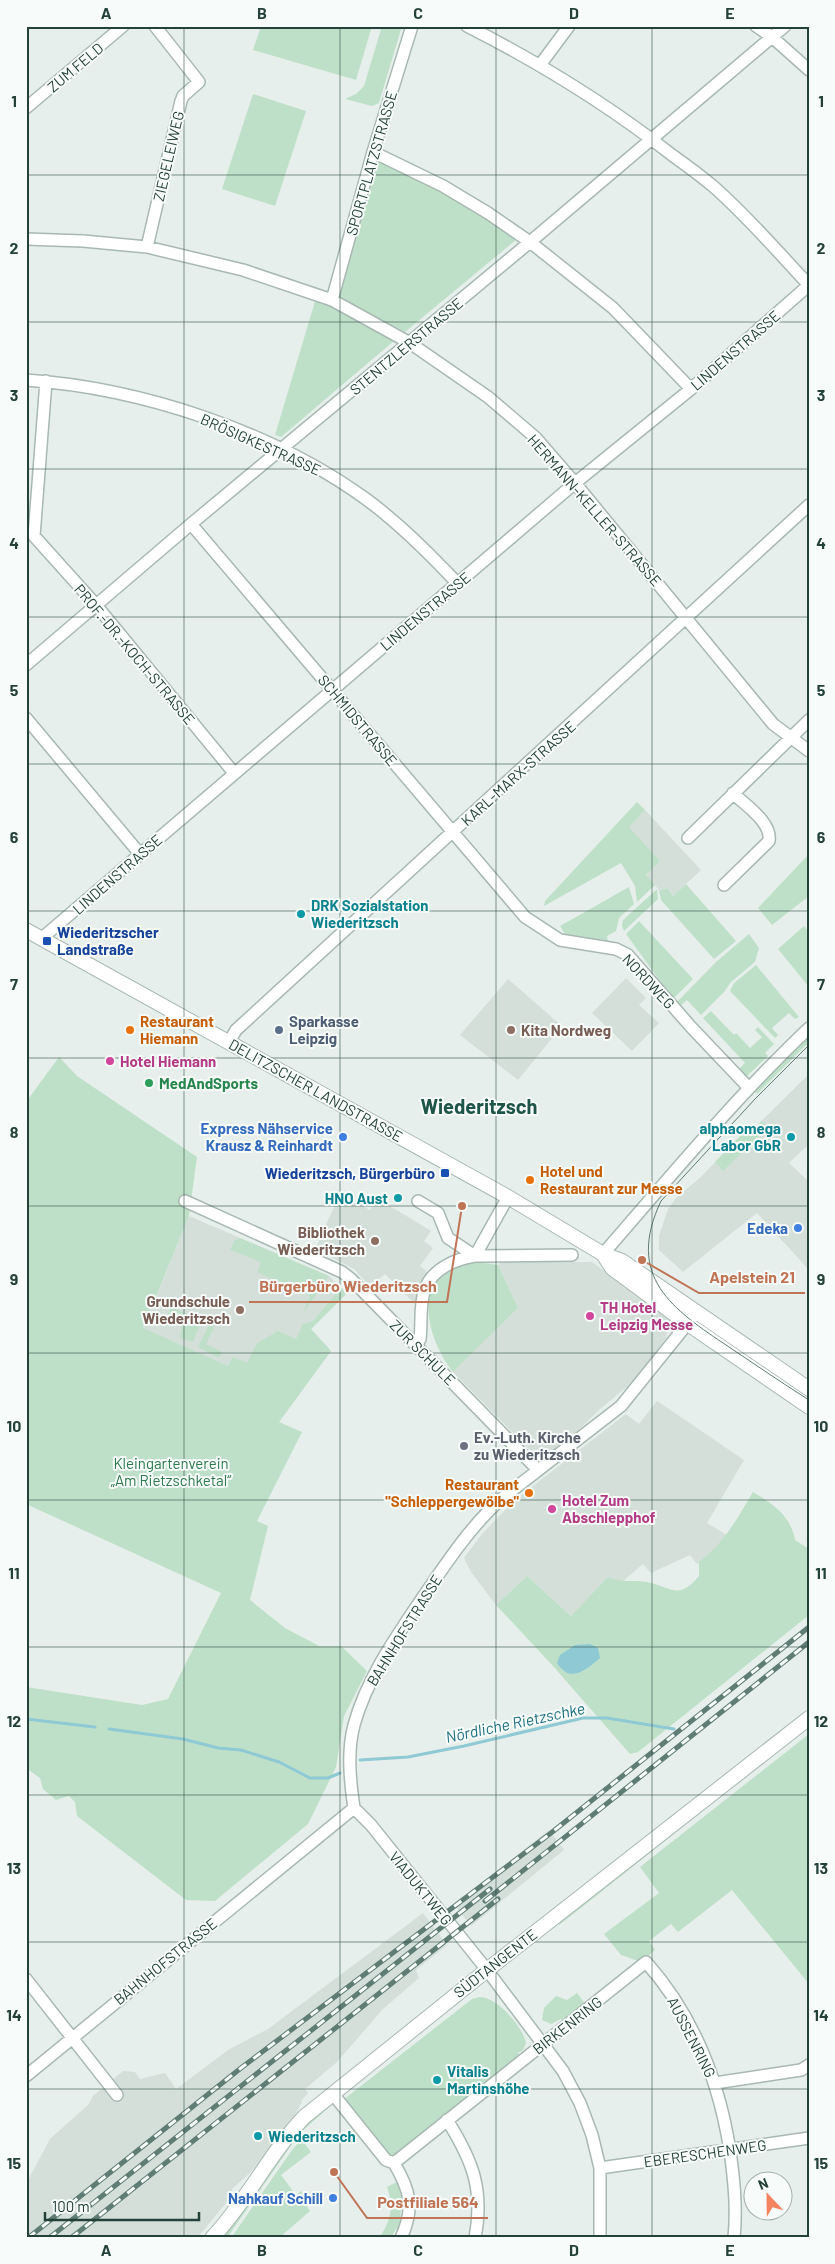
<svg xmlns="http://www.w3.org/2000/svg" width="835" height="2264" font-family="Barlow,sans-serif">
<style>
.built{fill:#d4dfda}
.green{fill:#bfe0c8}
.water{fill:#8ec9d4}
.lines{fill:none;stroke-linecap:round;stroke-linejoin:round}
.stream{stroke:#8ec9d4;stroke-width:3}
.minor-casing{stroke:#a8b8b2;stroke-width:14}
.tertiary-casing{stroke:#a8b8b2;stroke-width:16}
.minor{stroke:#fff;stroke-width:11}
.tertiary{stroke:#fff;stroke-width:14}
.tram{stroke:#5f7d75;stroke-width:1}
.rail-casing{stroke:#5f7d75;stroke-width:5}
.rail{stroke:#f7fbf9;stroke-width:3;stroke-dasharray:9;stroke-linecap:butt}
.grid{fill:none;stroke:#24423a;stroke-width:1;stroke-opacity:0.55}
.culture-dot{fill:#0f9aa8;stroke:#f7fbf9;stroke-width:2}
.transit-dot{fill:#1a4fb4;stroke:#f7fbf9;stroke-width:2}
.food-dot{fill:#e8710a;stroke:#f7fbf9;stroke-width:2}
.service-dot{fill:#5c6f8a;stroke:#f7fbf9;stroke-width:2}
.education-dot{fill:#8d6e63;stroke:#f7fbf9;stroke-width:2}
.hotel-dot{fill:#d1479c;stroke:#f7fbf9;stroke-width:2}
.leisure-dot{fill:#2e9e5b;stroke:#f7fbf9;stroke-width:2}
.shop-dot{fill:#3f7fe0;stroke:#f7fbf9;stroke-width:2}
.worship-dot{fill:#6b7280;stroke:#f7fbf9;stroke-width:2}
.labels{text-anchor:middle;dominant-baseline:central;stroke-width:4;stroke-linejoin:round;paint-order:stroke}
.street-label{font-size:15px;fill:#24423a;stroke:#f7fbf9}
.culture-label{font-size:15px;font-weight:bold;fill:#0d838f;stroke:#f7fbf9;text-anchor:start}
.transit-label{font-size:15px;font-weight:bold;fill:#164399;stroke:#f7fbf9;text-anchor:start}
.food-label{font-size:15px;font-weight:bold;fill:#c56008;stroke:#f7fbf9;text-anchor:start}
.service-label{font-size:15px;font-weight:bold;fill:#4e5e75;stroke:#f7fbf9;text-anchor:start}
.education-label{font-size:15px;font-weight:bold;fill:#785e54;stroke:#f7fbf9;text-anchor:end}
.hotel-label{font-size:15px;font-weight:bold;fill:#b23c85;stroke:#f7fbf9;text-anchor:start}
.leisure-label{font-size:15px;font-weight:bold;fill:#27864d;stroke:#f7fbf9;text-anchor:start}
.shop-label{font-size:15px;font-weight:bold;fill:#366cbe;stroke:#f7fbf9;text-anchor:end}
.worship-label{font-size:15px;font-weight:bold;fill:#5b616d;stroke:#f7fbf9;text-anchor:start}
.park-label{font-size:15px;fill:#2d7a4b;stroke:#f7fbf9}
.water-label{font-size:16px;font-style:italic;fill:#1c6f80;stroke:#f7fbf9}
.district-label{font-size:20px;font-weight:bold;fill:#1f5548;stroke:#f7fbf9}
.leader{fill:none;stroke:#c07456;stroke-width:2}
.callout-dot{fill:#c07456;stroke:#f7fbf9;stroke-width:2}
.callout-label{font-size:16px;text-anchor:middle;font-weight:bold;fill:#c07456;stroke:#f7fbf9;stroke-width:4;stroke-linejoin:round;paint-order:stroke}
.neatline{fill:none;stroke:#24423a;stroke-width:2}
.grid-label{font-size:16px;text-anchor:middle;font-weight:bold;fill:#24423a}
</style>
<rect width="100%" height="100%" fill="#e6efeb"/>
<path class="built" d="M645 810 701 870 673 896 667 888 659 890 646 875 660 861 628 827Z
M626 978 646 998 639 1005 659 1023 632 1051 592 1013Z
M508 979 562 1026 518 1080 460 1035Z
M809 1074V1144L789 1163 809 1182V1270L757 1213 683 1272 659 1250V1236L668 1209 675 1199 702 1176 744 1132 747 1135Z
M340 1194 370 1210 377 1198 431 1231 424 1241 433 1248 420 1266 430 1274 421 1284 418 1307 385 1274 370 1286 354 1269 315 1249Z
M189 1216 329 1276 347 1293 311 1329 331 1351 279 1422 136 1346Z
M501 1262H592L670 1320 666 1338 634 1381 599 1410 563 1445 545 1457 536 1456 453 1372 518 1308 498 1265Z
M657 1401 744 1460 707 1523 727 1535 714 1551 697 1564 690 1555 651 1573 643 1564 622 1582 571 1616 527 1576 496 1605 471 1572 464 1558 481 1535 515 1500 626 1414 639 1424Z
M549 1830 564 1850 471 1926 454 1904Z
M423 1913 447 1945 416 1970 419 1978 383 2009 337 2062 305 2089 308 2093 301 2101 302 2102 291 2122 250 2173 232 2189V2196L197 2238H26V2184L50 2139 88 2105 93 2096 123 2071 135 2072 140 2079 165 2073 176 2089 228 2050 268 2029Z"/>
<path class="green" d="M261 26H372L356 80 253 50Z
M382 26H402L379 103 372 106 345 99 356 94 364 86Z
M253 94 306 111 275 206 222 189Z
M377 157 450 194 517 239 405 332 337 296Z
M316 298 395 340 281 437 275 435Z
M637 802 645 810 629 827 660 861 646 875 655 885 637 902 635 886 621 863 544 906 545 901Z
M809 854V896L772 925 758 908Z
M686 884 736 941 714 959 661 900 659 890 667 888 673 896Z
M629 887 634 904 619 918 616 931 607 936 608 942 594 943 569 940 560 926Z
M657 889 658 899 624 931 622 926 623 920Z
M639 921 693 979 673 999 626 934Z
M804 926 809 932V987L778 949Z
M749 934 759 948 755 962 731 982 724 992 701 1015 687 1000 680 1006 677 1002 716 962Z
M756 965 799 1017 795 1019 789 1013 772 1028 778 1035 775 1038 730 991 734 983Z
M711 1011 734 1035 736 1033 750 1048 762 1037 755 1030 758 1027 774 1044 765 1053 768 1056 747 1076 743 1077 737 1071 745 1063 703 1018Z
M809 1035V1042L757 1094 754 1090Z
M59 1057 77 1076 197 1157 189 1216 143 1328 228 1366 233 1357 247 1363 257 1343 278 1331 296 1339 303 1324 313 1321 340 1289 342 1288 347 1293 311 1329 331 1351 279 1422 302 1432 257 1521 268 1526 250 1600 285 1628 319 1646H341L367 1671 344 1716 336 1767 308 1824 215 1901 186 1900 77 1816 75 1802 69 1796 56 1800 43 1789 40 1778 26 1768V1687L142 1705 168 1699 221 1593 26 1504V1102Z
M762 1121 768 1127 723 1171 715 1162 744 1132 747 1135Z
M240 1238 329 1276 303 1313 310 1296 295 1289 297 1284 289 1280 286 1285 257 1272 261 1262 230 1250 234 1241Z
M471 1261 498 1265 518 1308 453 1372C432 1346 412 1291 449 1269 456 1266 464 1264 471 1261Z
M171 1307 202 1320 193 1342 180 1338 182 1327 166 1320Z
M211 1321 216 1323 206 1344 222 1352 219 1358 198 1347Z
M753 1492C773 1504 791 1516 795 1540L809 1549V1615L638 1752 630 1754 553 1666 496 1605 527 1576 571 1616 608 1577C625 1584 631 1579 647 1582 672 1587 678 1601 699 1576V1562C724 1543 737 1519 753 1492Z
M809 1734V1984L732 1890 678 1932 671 1924 649 1941 655 1950 641 1962 621 1955 604 1934 659 1893 640 1867Z
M790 1741 586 1904 559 1925 557 1923Z
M577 1993 586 2005 564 2023 561 2019 551 2024 542 2020 544 2008 556 1996 567 2000Z
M480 1997C497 1997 523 2027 526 2043L523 2050 518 2053 520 2056 487 2083 485 2081 473 2090 475 2092 391 2158 343 2100 472 1999Z
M332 2103H334L299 2134 229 2235 227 2238H222C260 2192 282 2137 332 2103Z
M307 2133 311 2138 304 2143 311 2152 281 2175 296 2195 301 2191 307 2199 304 2202 310 2211 279 2238H231L292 2150Z
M397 2182 401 2196 404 2195 405 2203 401 2204 400 2222 402 2223 399 2231 396 2229 391 2238H379C391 2221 394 2207 387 2187Z"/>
<path class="water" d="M590 1644 598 1648 600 1658C586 1670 570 1684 557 1663L560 1655 575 1645Z"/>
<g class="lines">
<path class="stream" d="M26 1719 95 1727
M109 1729 183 1739 218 1748 241 1750 279 1762 310 1778H328L340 1773
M360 1760 408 1757 464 1746 583 1718H607L674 1729"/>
<defs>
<path id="minor" d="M467 26C540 63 607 104 672 155 686 165 701 176 714 187 748 217 778 252 809 285
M756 26 772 37 809 70
M540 65 569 26
M26 108 123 26
M373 152 443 186 488 213 530 242 613 308 691 389
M26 239 83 241 147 247 243 270 332 300 410 343 488 397 536 438 575 483 773 724 809 751
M147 247 181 101 183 96 199 82 155 26
M332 300 373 152 412 26
M26 380C141 388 272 431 366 499 400 524 429 553 458 584
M46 381 34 536 96 605 234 773
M191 524 525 917 560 940 616 949 628 955 691 1027 749 1088
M26 665 191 524 530 242 785 26
M26 718 140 854
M688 838 809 720
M724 885 769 841C772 822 746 806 733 793
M42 938 575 483 691 389 809 285
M229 1042 236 1030 809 505
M508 1197 475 1256 572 1255
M185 1201 342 1272 351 1279 538 1470
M603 1254C670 1177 735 1098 809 1028
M416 1346 420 1339C422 1324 419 1304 425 1289 433 1268 456 1259 475 1256L448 1238 438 1213 418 1201
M354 1808C350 1781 347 1751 354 1725 367 1678 396 1637 423 1597 447 1562 470 1527 501 1499L621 1406 692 1318
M354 1808 371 1825 487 1970 563 2071 580 2103 592 2135 600 2168V2238
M26 1979 117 2095
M26 2076 354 1808
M715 2083 801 2070 809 2065
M333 2094 386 2160 394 2163C410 2190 415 2208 401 2238
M447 2120C473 2161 484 2190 475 2238
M394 2163 646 1962C694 2016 719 2080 730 2151 734 2180 737 2208 734 2238
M600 2168 809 2138"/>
<path id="tertiary" d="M26 930 508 1197 603 1254 622 1261 809 1389
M603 1254 612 1268 688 1324 809 1407
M212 2238C247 2201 269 2154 304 2117L487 1970 809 1718"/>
</defs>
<use href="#minor" class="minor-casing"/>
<use href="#tertiary" class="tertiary-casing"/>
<use href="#minor" class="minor"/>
<use href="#tertiary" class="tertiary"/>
<path class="tram" d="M809 1045 755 1099 661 1201C625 1277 672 1309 729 1347 756 1365 782 1383 809 1400"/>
<defs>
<path id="rail" d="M485 1901 809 1642
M28 2238 241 2068 551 1833 809 1627
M49 2238 490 1889
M71 2238 498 1899"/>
</defs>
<use href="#rail" class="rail-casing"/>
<use href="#rail" class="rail"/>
</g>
<path class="grid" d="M184 26V2238M340 26V2238M496 26V2238M652 26V2238M26 175H809M26 322H809M26 469H809M26 617H809M26 764H809M26 911H809M26 1058H809M26 1206H809M26 1353H809M26 1500H809M26 1647H809M26 1795H809M26 1942H809M26 2089H809"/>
<g class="culture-dot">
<circle cx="301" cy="914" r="5"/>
<circle cx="791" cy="1137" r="5"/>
<circle cx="398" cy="1198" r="5"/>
<circle cx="437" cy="2080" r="5"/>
<circle cx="258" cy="2136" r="5"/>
</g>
<g class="transit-dot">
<rect x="42" y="936" width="10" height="10" rx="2.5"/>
<rect x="440" y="1168" width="10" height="10" rx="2.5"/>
</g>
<g class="food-dot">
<circle cx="130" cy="1030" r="5"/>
<circle cx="530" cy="1180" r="5"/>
<circle cx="529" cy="1493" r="5"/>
</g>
<circle class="service-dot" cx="279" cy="1030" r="5"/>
<g class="education-dot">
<circle cx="511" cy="1030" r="5"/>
<circle cx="375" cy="1241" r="5"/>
<circle cx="240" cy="1310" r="5"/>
</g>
<g class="hotel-dot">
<circle cx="110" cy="1061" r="5"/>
<circle cx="590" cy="1316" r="5"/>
<circle cx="552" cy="1509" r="5"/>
</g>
<circle class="leisure-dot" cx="149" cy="1083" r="5"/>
<g class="shop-dot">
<circle cx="343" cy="1137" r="5"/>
<circle cx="798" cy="1228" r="5"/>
<circle cx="333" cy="2198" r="5"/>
</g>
<circle class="worship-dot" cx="464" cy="1446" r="5"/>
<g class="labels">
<g class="street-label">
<text transform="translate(75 67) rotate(-40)">ZUM FELD</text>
<text transform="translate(168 156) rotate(-77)">ZIEGELEIWEG</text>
<text transform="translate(371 163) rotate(-74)">SPORTPLATZSTRASSE</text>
<text transform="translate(406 346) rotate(-40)">STENTZLERSTRASSE</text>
<text transform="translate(735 350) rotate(-41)">LINDENSTRASSE</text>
<text transform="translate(261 444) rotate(24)">BRÖSIGKESTRASSE</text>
<text transform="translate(595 510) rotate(49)">HERMANN-KELLER-STRASSE</text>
<text transform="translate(425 611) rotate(-40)">LINDENSTRASSE</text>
<text transform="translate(135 654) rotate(50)">PROF.-DR.-KOCH-STRASSE</text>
<text transform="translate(358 720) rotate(50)">SCHMIDSTRASSE</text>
<text transform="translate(518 773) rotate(-42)">KARL-MARX-STRASSE</text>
<text transform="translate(117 874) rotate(-41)">LINDENSTRASSE</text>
<text transform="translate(649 981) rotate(47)">NORDWEG</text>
<text transform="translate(316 1090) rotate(29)">DELITZSCHER LANDSTRASSE</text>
<text transform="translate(423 1352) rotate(45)">ZUR SCHULE</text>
<text transform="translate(404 1630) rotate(-58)">BAHNHOFSTRASSE</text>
<text transform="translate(421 1888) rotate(51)">VIADUKTWEG</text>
<text transform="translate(165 1961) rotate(-39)">BAHNHOFSTRASSE</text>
<text transform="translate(495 1963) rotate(-38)">SÜDTANGENTE</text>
<text transform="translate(567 2025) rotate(-38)">BIRKENRING</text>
<text transform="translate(692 2037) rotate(63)">AUSSENRING</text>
<text transform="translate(705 2153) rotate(-8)">EBERESCHENWEG</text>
</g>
<g class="culture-label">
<text x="311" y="905">DRK Sozialstation<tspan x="311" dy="17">Wiederitzsch</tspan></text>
<text x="781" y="1128" text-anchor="end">alphaomega<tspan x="781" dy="17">Labor GbR</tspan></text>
<text x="388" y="1198" text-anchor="end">HNO Aust</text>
<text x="447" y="2071">Vitalis<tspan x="447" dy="17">Martinshöhe</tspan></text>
<text x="268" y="2136">Wiederitzsch</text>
</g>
<g class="transit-label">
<text x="57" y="932">Wiederitzscher<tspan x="57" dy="17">Landstraße</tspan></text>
<text x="435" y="1173" text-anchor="end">Wiederitzsch, Bürgerbüro</text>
</g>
<g class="food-label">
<text x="140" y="1021">Restaurant<tspan x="140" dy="17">Hiemann</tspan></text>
<text x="540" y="1171">Hotel und<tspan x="540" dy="17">Restaurant zur Messe</tspan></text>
<text x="519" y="1484" text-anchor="end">Restaurant<tspan x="519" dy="17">"Schleppergewölbe"</tspan></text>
</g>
<g class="service-label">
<text x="289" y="1021">Sparkasse<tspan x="289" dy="17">Leipzig</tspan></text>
</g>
<g class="education-label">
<text x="521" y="1030" text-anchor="start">Kita Nordweg</text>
<text x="365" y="1232">Bibliothek<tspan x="365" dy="17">Wiederitzsch</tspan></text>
<text x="230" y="1301">Grundschule<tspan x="230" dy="17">Wiederitzsch</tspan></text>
</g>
<g class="hotel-label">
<text x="120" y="1061">Hotel Hiemann</text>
<text x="600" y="1307">TH Hotel<tspan x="600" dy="17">Leipzig Messe</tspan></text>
<text x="562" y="1500">Hotel Zum<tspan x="562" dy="17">Abschlepphof</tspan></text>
</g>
<g class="leisure-label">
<text x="159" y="1083">MedAndSports</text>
</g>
<g class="shop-label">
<text x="333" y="1128">Express Nähservice<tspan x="333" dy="17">Krausz &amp; Reinhardt</tspan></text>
<text x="788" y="1228">Edeka</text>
<text x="323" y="2198">Nahkauf Schill</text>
</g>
<g class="worship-label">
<text x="474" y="1437">Ev.-Luth. Kirche<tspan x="474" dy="17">zu Wiederitzsch</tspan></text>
</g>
<g class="park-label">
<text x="171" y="1463">Kleingartenverein<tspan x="171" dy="17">„Am Rietzschketal“</tspan></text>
</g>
<g class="water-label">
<text transform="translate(515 1722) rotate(-12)">Nördliche Rietzschke</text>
</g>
<g class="district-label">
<text x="479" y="1106">Wiederitzsch</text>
</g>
</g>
<path class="leader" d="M642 1260L699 1293H805M462 1206L447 1302H249M334 2172L367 2218H488"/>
<g class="callout-dot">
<circle cx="642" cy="1260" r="5"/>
<circle cx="462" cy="1206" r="5"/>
<circle cx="334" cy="2172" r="5"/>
</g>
<g class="callout-label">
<text x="752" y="1283">Apelstein 21</text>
<text x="348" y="1292">Bürgerbüro Wiederitzsch</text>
<text x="428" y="2208">Postfiliale 564</text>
</g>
<rect width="835" height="2264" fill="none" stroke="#f7fbf9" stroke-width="55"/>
<g transform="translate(768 2196) rotate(338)"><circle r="24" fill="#f7fbf9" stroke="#a3b1ad"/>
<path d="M0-4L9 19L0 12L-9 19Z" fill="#f4845f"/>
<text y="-8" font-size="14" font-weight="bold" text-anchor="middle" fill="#24423a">N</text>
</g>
<path d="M45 2212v8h154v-8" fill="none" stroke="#24423a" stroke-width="2.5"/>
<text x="52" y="2212" font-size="15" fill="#24423a" stroke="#f7fbf9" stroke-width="4" paint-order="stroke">100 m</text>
<rect x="28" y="28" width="780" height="2208" class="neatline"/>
<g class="grid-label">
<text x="106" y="19">A</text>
<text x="262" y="19">B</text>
<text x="418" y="19">C</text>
<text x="574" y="19">D</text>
<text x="730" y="19">E</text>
<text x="14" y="107">1</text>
<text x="821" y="107">1</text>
<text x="14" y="254">2</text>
<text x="821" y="254">2</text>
<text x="14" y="401">3</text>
<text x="821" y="401">3</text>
<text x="14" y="549">4</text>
<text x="821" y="549">4</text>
<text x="14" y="696">5</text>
<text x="821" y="696">5</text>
<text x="14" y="843">6</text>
<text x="821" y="843">6</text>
<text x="14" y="990">7</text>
<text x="821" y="990">7</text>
<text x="14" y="1138">8</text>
<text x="821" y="1138">8</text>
<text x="14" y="1285">9</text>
<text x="821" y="1285">9</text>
<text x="14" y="1432">10</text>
<text x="821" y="1432">10</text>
<text x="14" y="1579">11</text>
<text x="821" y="1579">11</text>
<text x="14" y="1727">12</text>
<text x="821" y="1727">12</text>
<text x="14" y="1874">13</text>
<text x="821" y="1874">13</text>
<text x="14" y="2021">14</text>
<text x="821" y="2021">14</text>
<text x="14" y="2169">15</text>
<text x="821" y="2169">15</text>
<text x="106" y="2256">A</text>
<text x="262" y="2256">B</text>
<text x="418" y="2256">C</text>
<text x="574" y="2256">D</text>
<text x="730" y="2256">E</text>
</g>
</svg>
